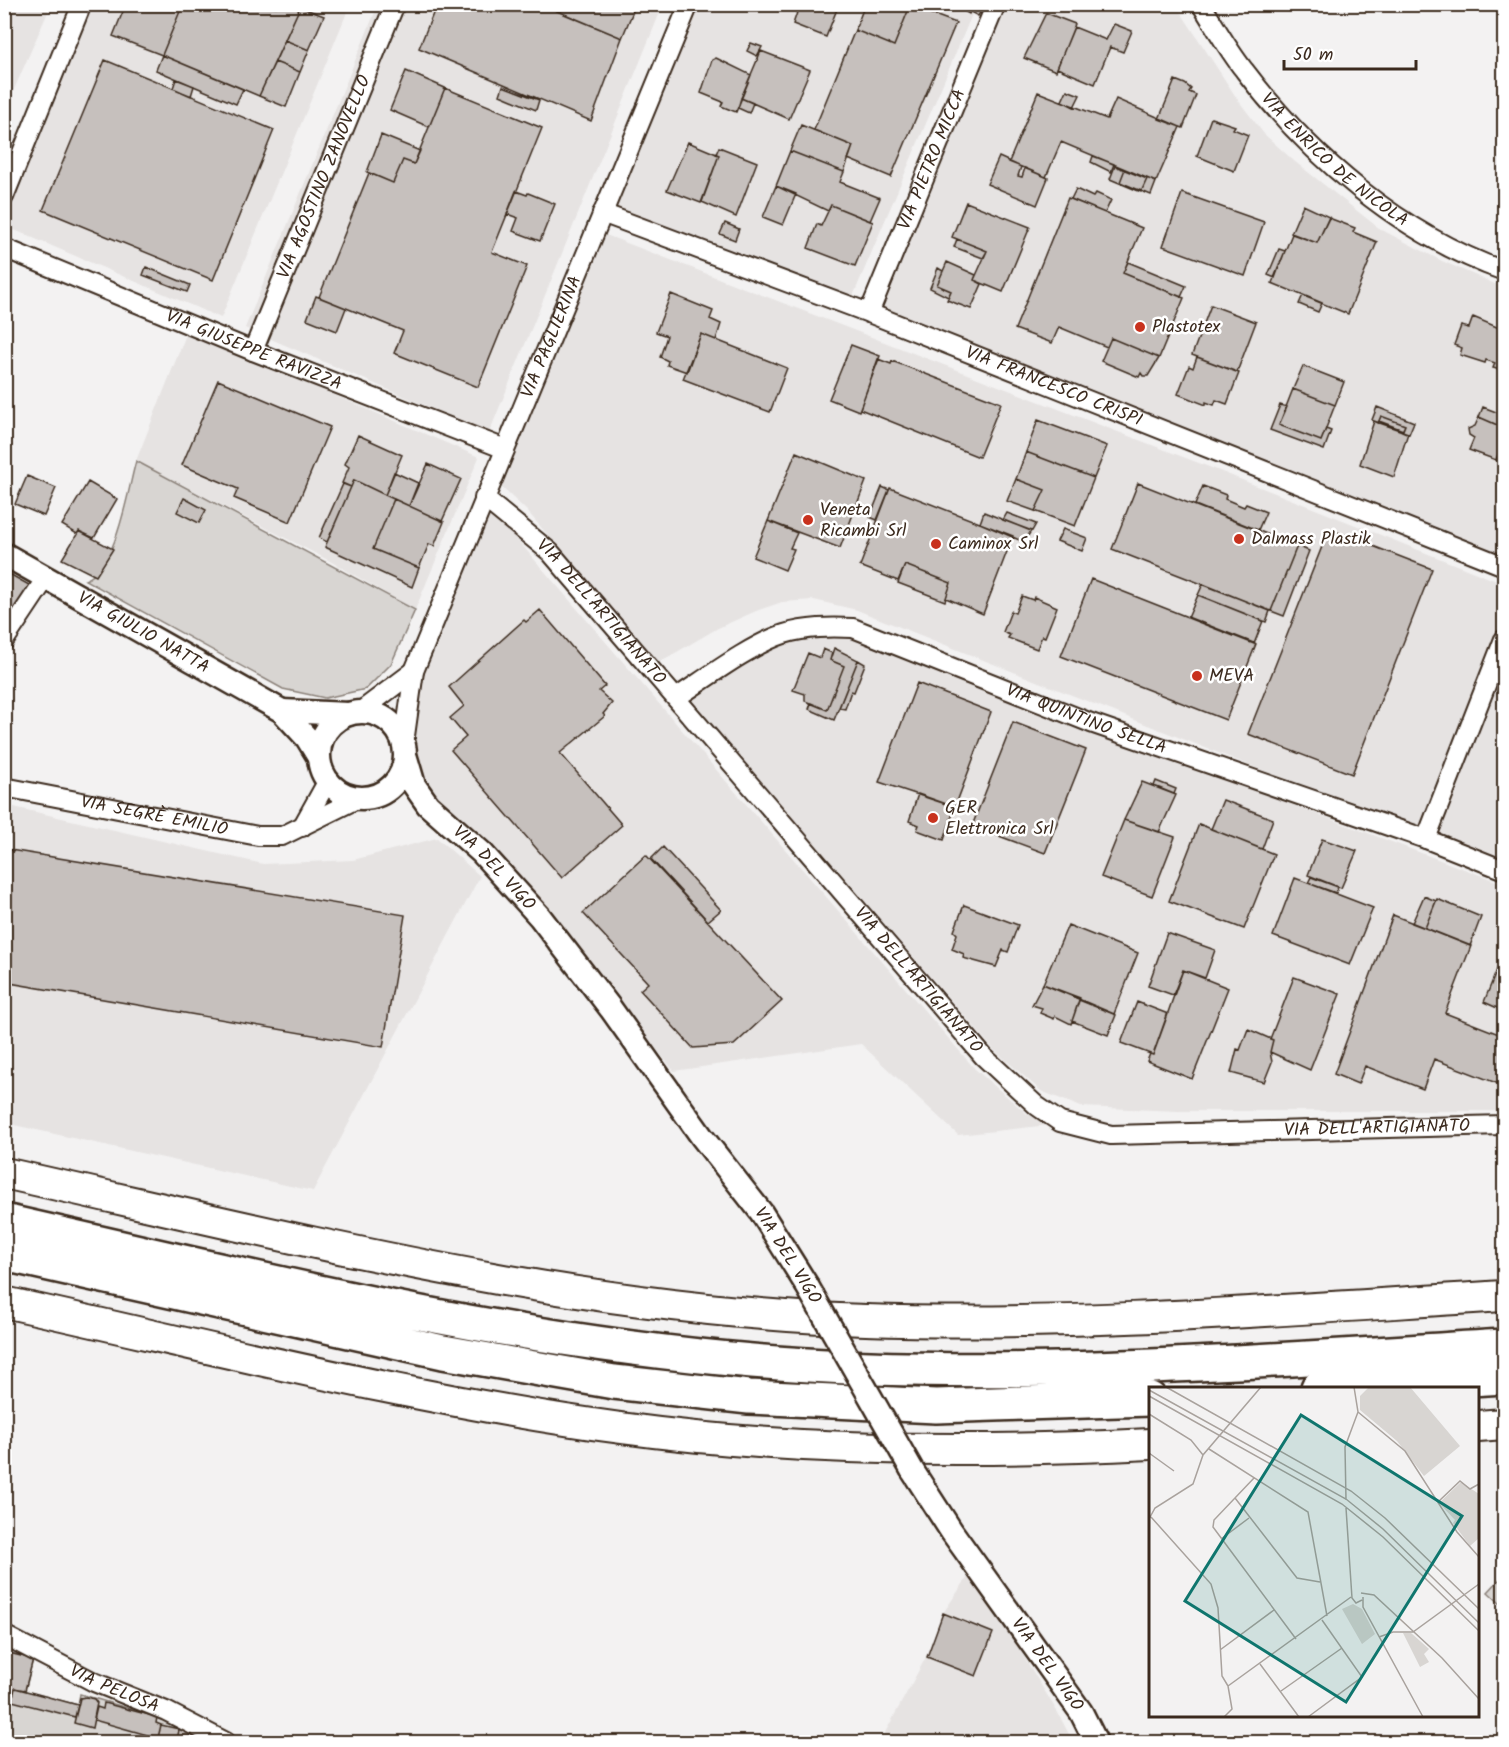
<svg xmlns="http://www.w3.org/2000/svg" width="1509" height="1747" font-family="Kalam,sans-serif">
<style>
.built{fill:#e6e3e2}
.green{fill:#d8d5d2;stroke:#8a8078;stroke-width:1.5}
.building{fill:#c6c0bd;stroke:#3b2a1e;stroke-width:1.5}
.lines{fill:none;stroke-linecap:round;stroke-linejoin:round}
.minor-casing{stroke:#3b2a1e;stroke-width:22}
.tertiary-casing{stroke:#3b2a1e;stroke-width:27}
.trunk-casing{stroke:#3b2a1e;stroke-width:34}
.motorway-casing{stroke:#3b2a1e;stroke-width:38}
.minor{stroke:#fff;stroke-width:18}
.tertiary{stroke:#fff;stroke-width:22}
.trunk{stroke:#fff;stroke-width:30}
.motorway{stroke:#fff;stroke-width:33}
.tertiary-bridge-casing{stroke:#3b2a1e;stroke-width:27;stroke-linecap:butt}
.tertiary-bridge{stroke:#fff;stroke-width:22}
.poi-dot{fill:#c8321e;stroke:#fff;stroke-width:2}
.labels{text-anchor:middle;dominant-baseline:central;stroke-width:5;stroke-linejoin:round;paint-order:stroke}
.street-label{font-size:18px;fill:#3b2a1e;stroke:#fff}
.poi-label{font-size:18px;fill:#3b2a1e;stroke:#fff;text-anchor:start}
.inset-road{fill:none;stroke:#a9a29d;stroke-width:1.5}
.view{fill:#0f766e;fill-opacity:0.15;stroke:#0f766e;stroke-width:3}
.inset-edge{fill:none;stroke:#3b2a1e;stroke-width:3}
</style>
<rect width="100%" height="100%" fill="#f3f2f2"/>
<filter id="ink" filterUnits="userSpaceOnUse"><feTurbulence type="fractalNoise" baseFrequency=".0167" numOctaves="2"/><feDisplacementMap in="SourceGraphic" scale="12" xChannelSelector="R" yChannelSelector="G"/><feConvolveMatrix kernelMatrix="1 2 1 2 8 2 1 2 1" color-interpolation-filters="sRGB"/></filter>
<g filter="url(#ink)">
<path class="built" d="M5 4 51 5 5 110 4 5Z
M79 5H350L221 318 5 226V175Z
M378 5H663L489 433 245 328Z
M691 5H976L851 301 607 207Z
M1004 5H1176L1238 100 1264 134 1294 161 1380 229 1442 261 1504 288V556L876 311Z
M598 232 1217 470 1504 584V857L1269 773 857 610 814 600 782 602 756 611 718 628 658 663 527 511 497 483Z
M187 332 479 457 415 610 328 560 136 461Z
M486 509 508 529 975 1069 1026 1113 1049 1125 958 1135 861 1044 674 1071 524 884 438 803 409 741 419 666Z
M766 635H848L996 694 1504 884V1111H1179L1081 1107 1041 1091 994 1050 676 684 730 651Z
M5 805 263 864 353 860 437 838 480 876 313 1191 5 1123Z
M972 1571 1058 1713 1073 1742H880L926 1657 943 1613Z"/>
<path class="green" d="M136 461 415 610 391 664 366 689 325 698 283 689 85 580C117 568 127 493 136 461Z
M1504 1575V1607L1488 1592Z
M4 1651 33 1659 25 1691 78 1705 80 1694 157 1717 207 1737 206 1742H5Z"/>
<path class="building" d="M126 4H183L162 55 113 36Z
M183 4 300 7 259 96 162 55Z
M437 4H541L622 38 591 121 419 48Z
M560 4H636L622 38 557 11Z
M800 4H839L826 37 793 24Z
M865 4 910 6 894 46 855 30Z
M965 4 972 7 969 14 962 10Z
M910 6 956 23 891 177 848 159 853 146 814 130 855 30 894 46Z
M975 6 982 9 978 16 972 13Z
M300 7 324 16 309 50 285 40Z
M1046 13 1075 24 1056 71 1024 58Z
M1114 24 1132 31 1123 52 1110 47 1095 84 1057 68 1074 27 1106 40Z
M285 40 309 50 300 72 275 62Z
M751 43 762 47 757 56 747 51Z
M761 51 810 70 789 119 741 98Z
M162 55 243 89 236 104 156 70Z
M716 58 751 75 736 112 721 106 723 102 701 93 712 60Z
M105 60 274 130 213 280 43 210Z
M275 62 300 72 286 107 259 96Z
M406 71 445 88 429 127 390 110Z
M176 79 194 86 191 96 173 88Z
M1175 80 1185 84 1191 89 1189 92 1196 95 1183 128 1159 119Z
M503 86 539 100 536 110 500 95Z
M445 88 542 128 492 252 527 266 478 387 394 353 403 331 319 297 369 173 393 183 403 160 414 164Z
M1067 90 1080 95 1074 107 1062 101Z
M1038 92 1107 119 1116 99 1180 127 1156 182 1061 142 1046 177 1009 162Z
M741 98 753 103 749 113 738 108Z
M1211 118 1235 126 1233 129 1248 135 1234 171 1197 156Z
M801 125 853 146 844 172 790 151Z
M381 135 420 151 414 164 403 160 393 183 367 172Z
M688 142 719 155 701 203 667 190Z
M719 147 757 162 736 217 702 202 719 155 716 154Z
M790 151 844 172 840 182 880 198 870 221 831 205 828 211 776 186Z
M1093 156 1114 164 1111 172 1091 162Z
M999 157 1021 167 1018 176 1022 177 1025 168 1048 178 1037 205 987 184Z
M1115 166 1147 179 1141 192 1110 179Z
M1125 169 1156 182 1151 195 1120 182Z
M776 186 796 194 783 225 763 217Z
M1076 189 1093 197 1096 193 1111 200 1105 213 1071 199Z
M516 191 527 195 528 193 555 204 540 241 513 231 518 218 507 214Z
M1182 193 1264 222 1245 276 1163 246Z
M1068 198 1142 228 1123 273 1184 298 1159 358 1111 338 1107 347 1059 327 1052 343 1015 329Z
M966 202 1030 227 1003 292 974 280 987 251 952 237Z
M831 205 873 222 855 266 808 248 817 224 821 226Z
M1303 205 1329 217 1317 243 1291 233Z
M1329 218 1355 228 1353 232 1377 242 1348 314 1272 283 1292 234 1317 243Z
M725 223 739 229 735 240 720 234Z
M957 239 987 251 983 258 954 247Z
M1279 249 1285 251 1275 278 1268 275Z
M947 262 976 275 974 280 982 284 971 309 947 300 951 291 937 285Z
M1128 262 1186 286 1181 297 1123 273Z
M146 267 190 285 187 292 143 275Z
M938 268 943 271 937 285 951 291 948 297 930 288Z
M671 294 713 311 710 319 721 324 716 340 701 334 687 372 667 365 668 361 660 357 667 336 656 332Z
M1303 295 1322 303 1318 312 1299 304Z
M316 296 346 308 337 331 307 319Z
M1211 305 1256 322 1237 372 1192 355Z
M1473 317 1504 330V371L1493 368 1495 363 1486 360 1485 363 1460 355 1462 348 1454 345 1461 326 1469 328Z
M701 334 787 368 770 412 683 379Z
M1111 338 1159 358 1148 376H1143L1141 373 1139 377 1101 361Z
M851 345 880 356 859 411 829 399Z
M1197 357 1239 373 1227 404 1216 400 1214 405 1206 402V405L1178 394 1189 366 1193 368Z
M878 359 891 364 892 361 1001 403 979 457 860 409Z
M1303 366 1344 382 1335 405 1293 389Z
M218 380 330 427 290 522 234 498 238 489 182 465Z
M1293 389 1335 405 1321 441 1279 425Z
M1280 405 1287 407 1279 425 1321 441 1326 429 1331 431 1324 450 1270 430Z
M1377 407 1414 422 1409 434 1402 431 1405 425 1381 416 1378 423 1372 420Z
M1483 407 1504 415 1502 427 1479 417Z
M1381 416 1405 425 1403 430 1379 421Z
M1479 417 1504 428V438L1496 460 1469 450 1474 438 1469 435 1468 429 1475 426Z
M1038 420 1107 446 1094 478 1026 452Z
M1374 421 1408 433 1394 477 1360 464Z
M358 435 402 455 385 495 354 480 351 487 342 483 349 467 345 464Z
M1504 438V463L1496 460Z
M796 452 866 481 840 548 768 521Z
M1026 452 1094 478 1075 526 1035 511 1045 490 1016 479Z
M428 464 461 479 442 521 409 506Z
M394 472 418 483 409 506 385 495Z
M27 476 56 488 44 516 15 504Z
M1016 479 1045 490 1035 511 1007 501Z
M354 480 394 499 373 549 419 568 412 587 325 547Z
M88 482 117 499 94 538 79 531 77 534 62 525Z
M1138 483 1297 546 1271 611 1112 549Z
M343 484 351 487 327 542 319 538Z
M1203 486 1226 495 1225 499 1244 507 1246 504 1266 512 1258 530 1195 505Z
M882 487 889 490 877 520 870 517Z
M890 488 1013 536 983 614 946 598 951 583 905 565 898 581 860 566Z
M184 498 206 510 199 523 177 512Z
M394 499 444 522 434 546 429 544 419 568 373 549Z
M984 512 1031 531 1024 542 980 523Z
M1007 513 1036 524 1032 531 1003 520Z
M768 521 797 533 790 548 794 549 785 570 753 557Z
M1063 529 1087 538 1082 551 1057 541Z
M1329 529 1432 569 1352 774 1248 734Z
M79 531 113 549 96 576 62 559Z
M1297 546 1309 551 1284 616 1271 611Z
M905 565 951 583 945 601 898 583Z
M4 571 29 585 9 621 4 618Z
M1091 579 1256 644 1226 720 1061 656Z
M1203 584 1270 611 1266 622 1198 595Z
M1198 595 1263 621 1254 644 1188 618Z
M1022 596 1033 600 1034 597 1057 607 1045 637 1042 636 1037 649 1008 638 1010 635 1003 632 1011 611 1015 613Z
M540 610 605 686 599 691 612 703 603 714 605 716 560 753 622 825 562 878 451 750 466 737 450 718 464 706 449 687 524 620 526 622Z
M834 648 858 660 834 720 809 709 811 703 827 710 844 666 830 660Z
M823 649 832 653 830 660 844 666 827 710 805 701V694L793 690 808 653 820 658Z
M858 660 865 664 854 692 851 691 845 709 839 708Z
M917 683 991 712 955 807 879 782Z
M1013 722 1086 750 1045 853 972 826Z
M1156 781 1176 789 1174 794 1154 786Z
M1142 782 1176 795 1159 832 1124 820Z
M918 794 955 807 944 840 917 830 919 825 909 821Z
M1223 800 1273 819 1262 849 1211 829Z
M1124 820 1175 837 1152 896 1101 877Z
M1199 824 1274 854 1244 929 1169 901Z
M1322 839 1357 851 1341 888 1308 875Z
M663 847 721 910 708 921 651 859Z
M4 849 405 915 383 1047 4 982Z
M646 855 782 1001 734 1045 693 1048 640 990 648 983 583 913Z
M1311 877 1338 887 1336 893 1308 883Z
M1295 878 1373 908 1350 965 1273 936Z
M1424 896 1436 901 1425 928 1412 923Z
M1437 899 1481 917 1470 946 1425 928Z
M964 905 1018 925 1008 952 1003 950 996 967 963 958 964 954 952 949 957 934 954 931Z
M1393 915 1471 946 1445 1013 1504 1036V1086L1434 1059 1423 1089 1365 1066 1358 1084 1334 1074Z
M1068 925 1138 953 1114 1014 1043 984Z
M1167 933 1215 950 1205 978 1183 970 1173 995 1148 986Z
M1504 952V1011L1484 1002Z
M1183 970 1228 988 1192 1079 1147 1061 1150 1054 1153 1055Z
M1294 977 1340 994 1310 1070 1270 1052 1273 1040 1270 1039Z
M1043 984 1080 998 1071 1024 1055 1016 1054 1019 1040 1013 1042 1008 1032 1005Z
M1079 1000 1116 1015 1108 1035 1072 1021Z
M1137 1002 1168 1014 1153 1055 1121 1043Z
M1248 1029 1273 1040 1270 1052 1272 1062 1264 1082 1231 1073 1237 1049 1240 1050Z
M943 1613 993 1633 976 1676 927 1657Z
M5 1652 33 1659 25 1690 15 1688 10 1706 4 1705Z
M15 1688 78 1705 75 1717 12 1701Z
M86 1697 94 1699 97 1703 92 1728 74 1723 80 1698Z
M104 1703 157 1717 156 1723 161 1725 158 1738 94 1720 97 1707 103 1709Z
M161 1725 179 1729 177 1742H157Z
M179 1729 207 1737 206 1742H177Z"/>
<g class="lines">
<defs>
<g id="minor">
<path id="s1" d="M1201 4C1215 26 1228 50 1244 70 1310 157 1400 234 1504 271"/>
<path d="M4 197 82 4"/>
<path id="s2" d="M602 213 869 313 1504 566"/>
<path id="s3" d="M4 248 253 351 505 449"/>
<path id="s4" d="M869 313 996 4"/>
<path id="s5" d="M253 351 395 4"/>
<path id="s6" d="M484 498 550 552 984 1057 1037 1106 1060 1122 1111 1135 1504 1125"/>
<path d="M4 641 46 578"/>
<path id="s7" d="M676 698C705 679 752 644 784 634 807 627 830 627 853 628L1091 723 1426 839 1504 870"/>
<path d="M361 711 414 671"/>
<path id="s8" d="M404 743 414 671 689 4"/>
<path id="s9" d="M4 787 258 836H282L359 798"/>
<path d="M302 827 327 782"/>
<path d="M1426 839 1504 639"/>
<path id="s10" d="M4 1635 94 1682 166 1711 226 1742"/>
</g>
<g id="tertiary">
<path id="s11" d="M4 554 282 711 307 738 318 756"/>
<path d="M282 711 348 714"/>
<circle cx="362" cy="755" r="43"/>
<path id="s12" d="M406 758 414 785 428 805 482 853 540 917 611 1009 702 1137 761 1212 806 1284"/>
<path id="s13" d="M912 1470 952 1532 1081 1712 1096 1742"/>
</g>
<path id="trunk" d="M4 1173C288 1236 574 1311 866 1320 1078 1327 1292 1309 1504 1296
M4 1302C209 1347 413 1400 621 1428 796 1452 975 1453 1150 1444
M1478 1426 1504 1424"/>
<path id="motorway" d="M4 1221C252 1277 499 1340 752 1361 1003 1382 1254 1361 1504 1346
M4 1254 443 1352 614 1382 749 1397 936 1406 1150 1399
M1318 1388 1504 1377"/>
</defs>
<use href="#minor" class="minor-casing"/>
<use href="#tertiary" class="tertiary-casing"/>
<use href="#trunk" class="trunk-casing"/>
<use href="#motorway" class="motorway-casing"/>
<use href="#minor" class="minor"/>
<use href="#tertiary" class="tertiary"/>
<use href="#trunk" class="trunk"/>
<use href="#motorway" class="motorway"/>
<defs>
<path id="tertiary-bridge" d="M806 1284 912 1470"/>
</defs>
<use href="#tertiary-bridge" class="tertiary-bridge-casing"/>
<use href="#tertiary-bridge" class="tertiary-bridge"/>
</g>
</g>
<g class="poi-dot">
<circle cx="1140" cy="327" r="6"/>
<circle cx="808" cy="520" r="6"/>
<circle cx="1239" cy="539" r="6"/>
<circle cx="936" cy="544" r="6"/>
<circle cx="1197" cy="676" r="6"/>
<circle cx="933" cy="818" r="6"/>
</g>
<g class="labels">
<g class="street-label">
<text stroke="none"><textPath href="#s1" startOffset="207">VIA ENRICO DE NICOLA</textPath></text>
<text stroke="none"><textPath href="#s4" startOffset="166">VIA PIETRO MICCA</textPath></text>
<text stroke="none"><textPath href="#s5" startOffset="188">VIA AGOSTINO ZANOVELLO</textPath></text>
<text stroke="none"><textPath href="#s8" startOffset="434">VIA PAGLIERINA</textPath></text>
<text stroke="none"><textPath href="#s3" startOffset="270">VIA GIUSEPPE RAVIZZA</textPath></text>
<text stroke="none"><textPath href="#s2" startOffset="484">VIA FRANCESCO CRISPI</textPath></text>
<text stroke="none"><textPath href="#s6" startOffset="164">VIA DELL'ARTIGIANATO</textPath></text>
<text stroke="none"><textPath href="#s11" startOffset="160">VIA GIULIO NATTA</textPath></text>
<text stroke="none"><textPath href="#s7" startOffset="446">VIA QUINTINO SELLA</textPath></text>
<text stroke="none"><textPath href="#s9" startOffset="153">VIA SEGRÈ EMILIO</textPath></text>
<text stroke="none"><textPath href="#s12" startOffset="144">VIA DEL VIGO</textPath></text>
<text stroke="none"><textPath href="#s6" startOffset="650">VIA DELL'ARTIGIANATO</textPath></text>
<text stroke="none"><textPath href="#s6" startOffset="1170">VIA DELL'ARTIGIANATO</textPath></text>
<text transform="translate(787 1256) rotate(58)">VIA DEL VIGO</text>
<text stroke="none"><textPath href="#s13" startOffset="237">VIA DEL VIGO</textPath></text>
<text stroke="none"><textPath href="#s10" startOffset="123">VIA PELOSA</textPath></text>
</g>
<g class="poi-label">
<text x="1152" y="327">Plastotex</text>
<text x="820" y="510">Veneta<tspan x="820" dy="21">Ricambi Srl</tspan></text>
<text x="1251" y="539">Dalmass Plastik</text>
<text x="948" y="544">Caminox Srl</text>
<text x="1209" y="676">MEVA</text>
<text x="945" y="808">GER<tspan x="945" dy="21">Elettronica Srl</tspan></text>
</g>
</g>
<g transform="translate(1149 1387)">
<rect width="330" height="330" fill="#f3f2f2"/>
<path d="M220 0H261L311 59 275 89 248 54 211 23V9ZM312 95 330 107V151L321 159 304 136 306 133 290 116ZM204 217 213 222 226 247 213 257 193 222ZM254 246H262L280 262 275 267 280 275 271 280Z" fill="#d8d5d2"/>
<path class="inset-road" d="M17 0 202 104 236 131 330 222M0 3 197 112 234 142 330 236M0 9 193 117 234 150 330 244M209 25 256 64 308 145 330 170M0 27 42 53 54 68M60 62 159 125 178 229M0 66 25 84M105 91 65 133 64 140 147 252M86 111 148 191 171 195M197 113 196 60 209 25 205 0M289 115 311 94 321 102 330 97M197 121 203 211 207 216 213 213M2 130 62 197 69 221 73 289 79 299M0 132 6 121 44 97 54 68 112 0M72 152 100 131M212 206 225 208 293 271 330 312M214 210V220L274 330M230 250 244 245H264L330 197M71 263 125 223M111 277 150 330M79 299 202 210M132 304 193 261M75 330 83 322 79 299M159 330 213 290 173 233"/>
<path class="view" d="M152 28 313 129 197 315 36 214Z"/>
<rect width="330" height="330" class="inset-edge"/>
</g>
<rect width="1509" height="1747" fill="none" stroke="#fff" stroke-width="24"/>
<rect x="12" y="12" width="1485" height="1723" fill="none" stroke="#3b2a1e" stroke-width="2" filter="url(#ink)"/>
<path d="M1284 60v9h132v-9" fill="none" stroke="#3b2a1e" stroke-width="3"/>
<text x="1293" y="60" font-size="18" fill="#3b2a1e" stroke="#ffffff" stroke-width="4.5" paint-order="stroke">50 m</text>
</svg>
